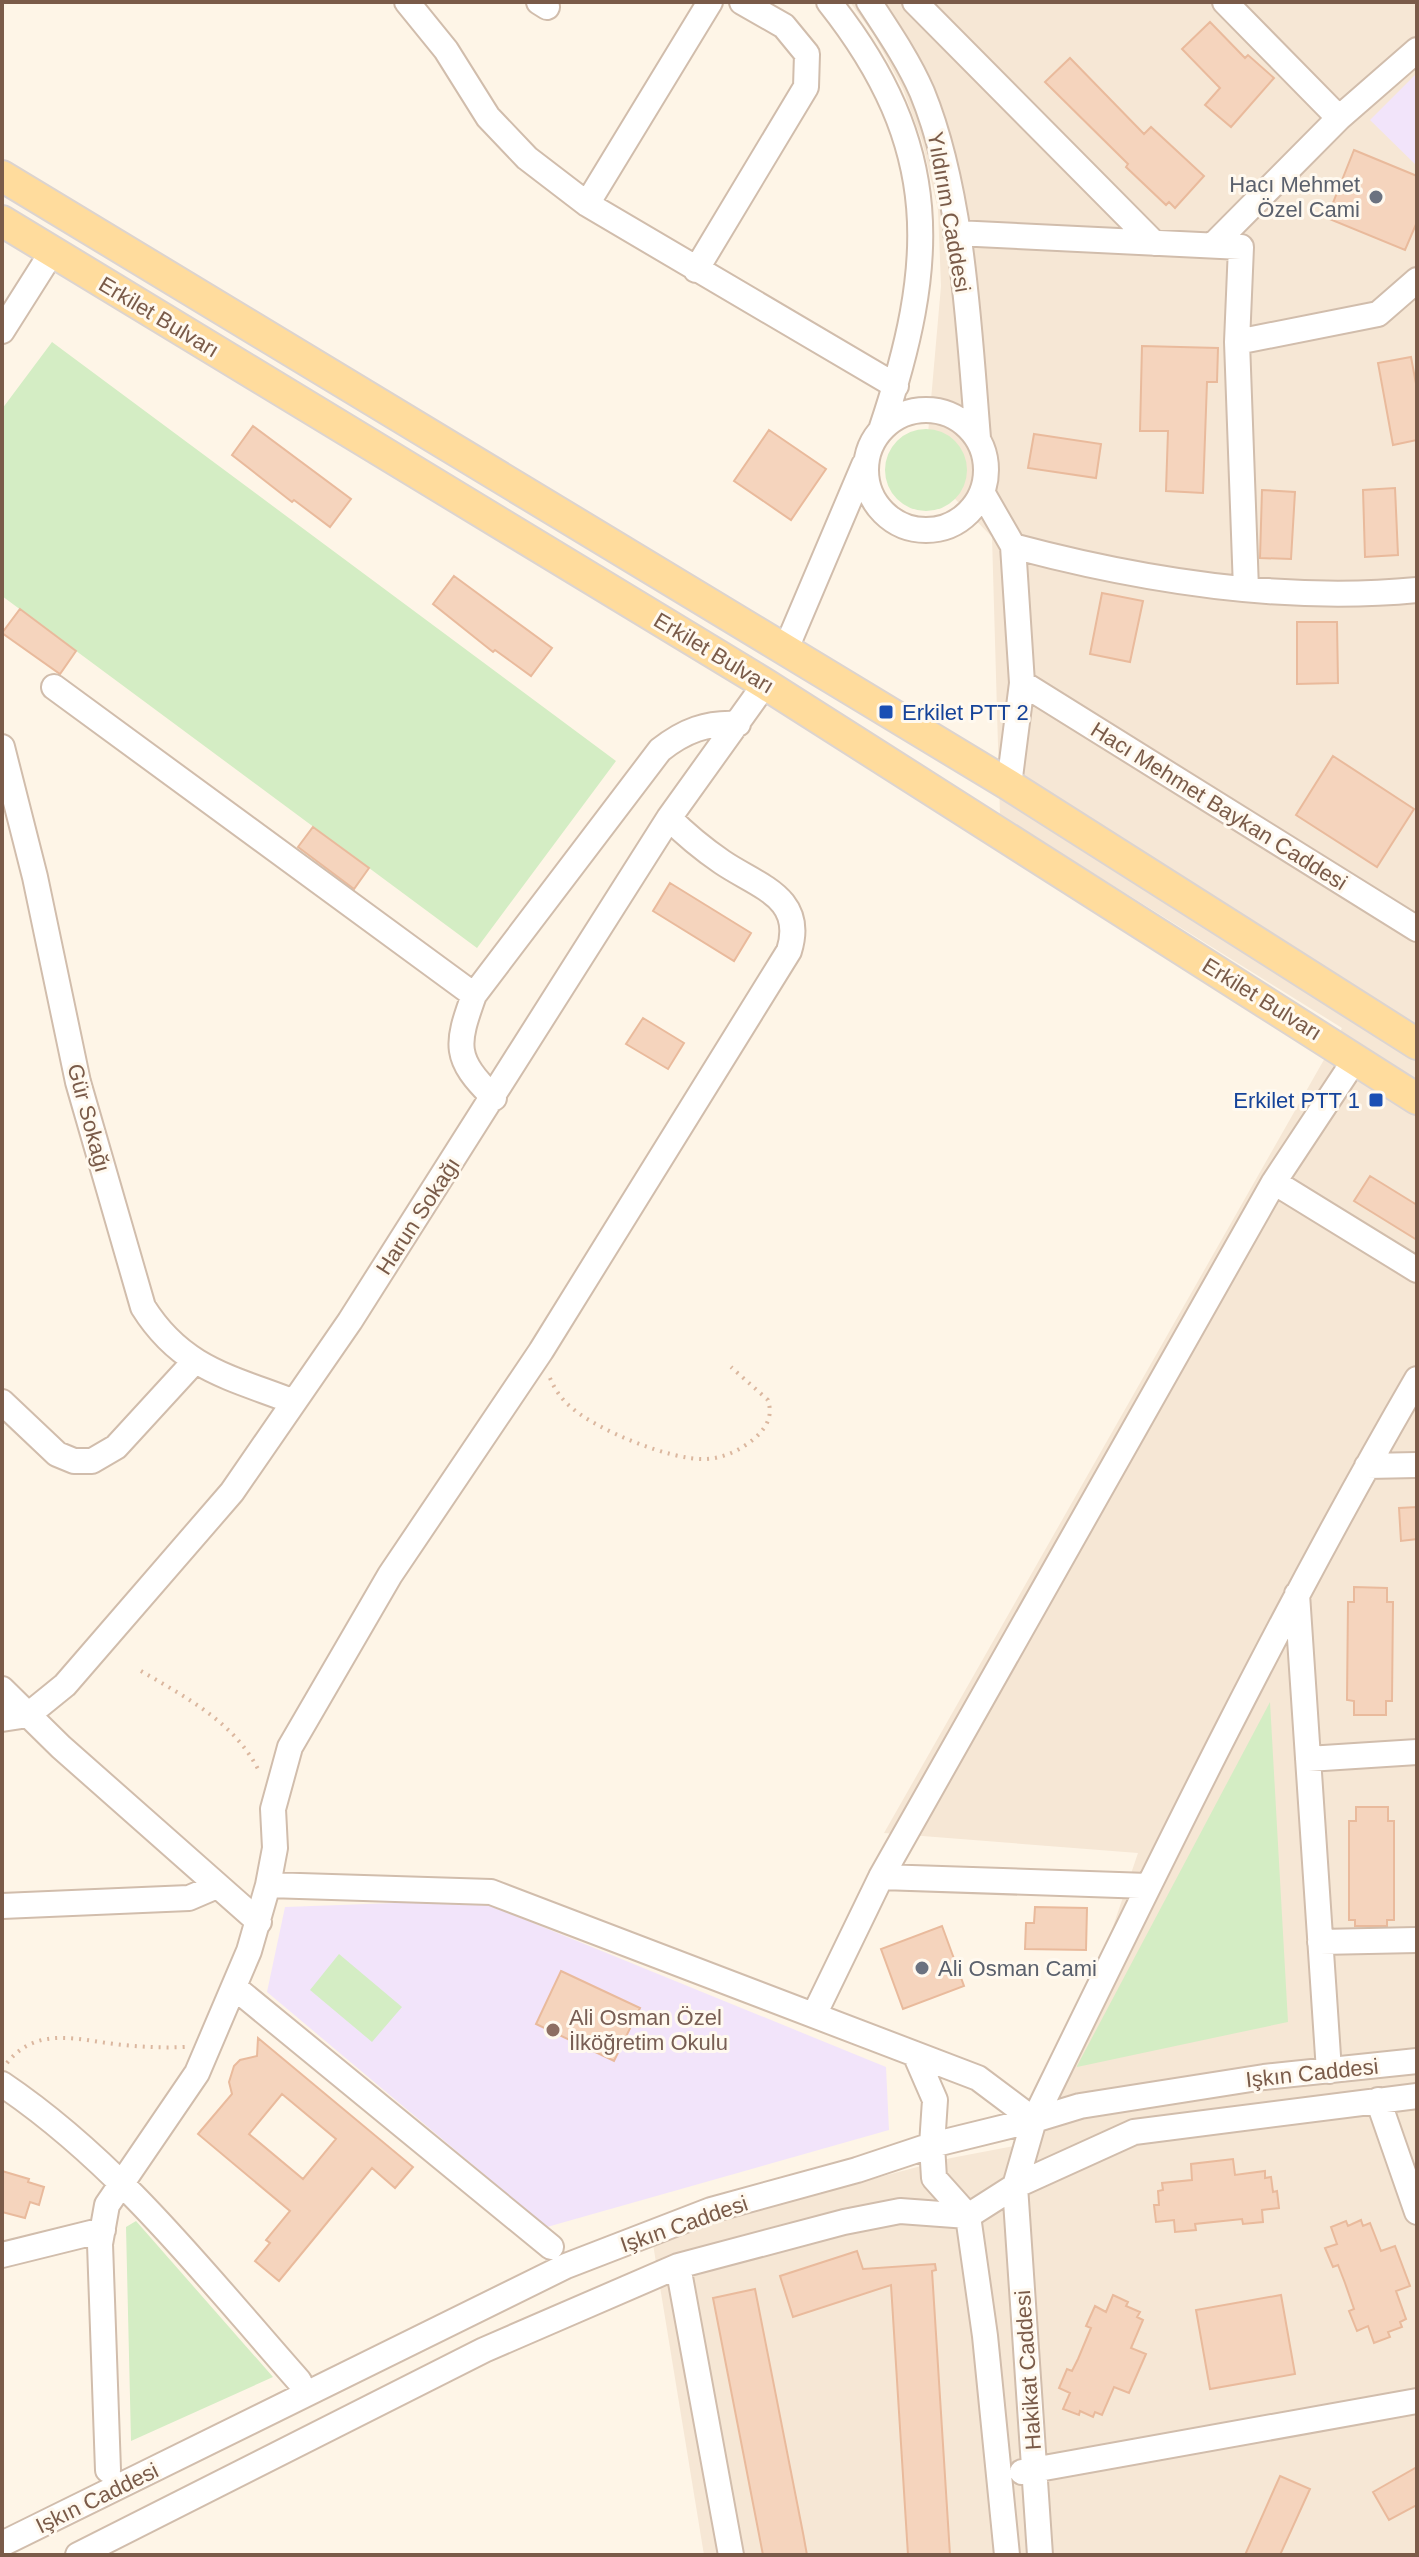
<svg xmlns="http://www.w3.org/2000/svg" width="1419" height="2557" font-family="Arial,sans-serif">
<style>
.residential{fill:#f6e7d5}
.education{fill:#f2e4fa}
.green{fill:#d4edc4}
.building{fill:#f5d4bd;stroke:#e9ba9c;stroke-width:2;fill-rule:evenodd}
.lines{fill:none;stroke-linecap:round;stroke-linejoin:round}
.minor-casing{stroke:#d1bdac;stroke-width:28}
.major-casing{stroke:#dcd4d0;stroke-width:34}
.path{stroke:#dbb79f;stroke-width:4;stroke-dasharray:2 6;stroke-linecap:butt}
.minor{stroke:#fff;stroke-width:24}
.major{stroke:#ffdc9d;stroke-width:30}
.worship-dot{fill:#6b7280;stroke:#fff9ef;stroke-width:3}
.transit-dot{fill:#1a4fb4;stroke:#fff9ef;stroke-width:3}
.education-dot{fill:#8d6e63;stroke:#fff9ef;stroke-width:3}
.labels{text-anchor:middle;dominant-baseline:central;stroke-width:6;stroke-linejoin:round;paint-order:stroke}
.worship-label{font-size:22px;fill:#5b616d;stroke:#fff9ef;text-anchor:end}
.street-label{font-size:22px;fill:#7a5b49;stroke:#fff9ef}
.transit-label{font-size:22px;fill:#164399;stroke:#fff9ef;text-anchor:start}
.education-label{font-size:22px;fill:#785e54;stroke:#fff9ef;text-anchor:start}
</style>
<rect width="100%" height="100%" fill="#fef5e7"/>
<path class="residential" d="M850 2H1417V2555H704L652 2238 951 2158 1040 2141 1138 1853 884 1833 1342 1028 1000 815 992 537 925 468 941 286 938 210 922 141 903 89 874 35Z"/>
<path class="education" d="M1417 73V166L1370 120Z
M477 1900 886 2067 889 2130 547 2227 267 1992 285 1907Z"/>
<path class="green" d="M52 342 616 761 477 948 2 596V409Z
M885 470a41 41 0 1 1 82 0a41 41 0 1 1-82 0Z
M1270 1702 1288 2022 1077 2067V2066Z
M339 1954 402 2007 372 2042 310 1990Z
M136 2221 273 2377 131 2441 126 2227Z"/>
<path class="building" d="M1210 22 1245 58 1248 55 1274 78 1231 127 1205 105 1220 88 1182 49Z
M1070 58 1144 134 1151 127 1204 176 1175 208 1169 202 1166 205 1126 167 1128 164 1045 82Z
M1354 150 1417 176V222L1405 250 1327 218Z
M1142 346 1218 348 1217 382H1207L1203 493 1166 491 1168 431H1140Z
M1411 357 1417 389V440L1393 445 1378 363Z
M253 426 351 499 330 527 294 500 292 502 232 455Z
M769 430 826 469 791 520 734 481Z
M1034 434 1101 444 1096 478 1028 468Z
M1395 488 1398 555 1365 557 1363 490Z
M1262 490 1295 492 1291 559 1260 558Z
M454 576 552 648 531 676 495 650 493 652 433 604Z
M1102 593 1143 601 1130 662 1090 654Z
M20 609 76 651 60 674 2 633Z
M1297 622H1337L1338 683 1297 684Z
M1333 756 1414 809 1377 867 1296 815Z
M313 827 369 868 354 889 298 847Z
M670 883 751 933 734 961 653 911Z
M643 1018 684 1043 668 1069 626 1044Z
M1370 1176 1417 1205V1240L1354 1201Z
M1417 1507V1539L1401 1541 1399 1508Z
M1354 1587 1387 1588V1602H1393L1392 1701H1386V1715H1354V1701L1347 1700 1348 1602H1354Z
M1356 1807H1388V1821H1394V1920H1387V1926H1355V1920H1349V1821H1356Z
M1035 1907 1087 1908 1086 1950 1025 1949 1026 1923H1034Z
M942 1926 964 1986 903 2009 881 1949Z
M561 1971 640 2008 614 2061 536 2024Z
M258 2038 413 2167 395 2188 372 2168 279 2281 255 2261 270 2243 266 2240 290 2211 198 2134 232 2094 229 2082 234 2066 240 2060 257 2056ZM282 2094 336 2139 303 2179 249 2134Z
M1233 2159 1235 2175 1265 2171V2178L1271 2177 1273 2192 1277 2191 1279 2208 1262 2210 1263 2222 1243 2224 1242 2219 1195 2224 1196 2230 1175 2232 1174 2220 1156 2222 1154 2205H1159L1158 2191 1163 2190 1162 2183 1192 2180 1191 2164Z
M2 2171 29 2179 28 2182 44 2187 39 2205 30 2202 25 2218 2 2212Z
M1361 2220 1363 2226 1370 2223 1381 2251 1395 2246 1410 2286 1396 2291 1406 2319 1400 2322 1402 2327 1388 2332 1390 2337 1374 2343 1368 2326 1357 2331 1349 2311 1354 2309 1345 2283 1338 2265 1333 2267 1325 2248 1337 2244 1331 2227 1346 2221 1348 2226Z
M857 2251 863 2269 935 2264 936 2270 932 2271 950 2555H908L891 2285 793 2317 780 2276Z
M755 2289 803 2533 807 2555H763L744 2457 713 2298Z
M1113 2295 1128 2302 1126 2306 1140 2312 1137 2317 1143 2320 1131 2348 1146 2354 1129 2393 1114 2387 1102 2415 1095 2412 1093 2417 1080 2411 1079 2415 1063 2409 1070 2393 1059 2388 1067 2369 1072 2371 1078 2359 1091 2328 1086 2326 1095 2306 1106 2312Z
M1281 2295 1295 2374 1210 2389 1196 2310Z
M1417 2467V2505L1389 2520 1373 2492Z
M1280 2476 1310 2489 1280 2555H1245Z"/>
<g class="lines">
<defs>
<path id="minor" d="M407 2 446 50 488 117 527 158 587 204 896 386
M539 2 547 7
M829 2C944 147 937 263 881 430
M869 2C888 31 908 60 922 92 963 192 969 330 978 438
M915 2 1154 243
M1225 2 1339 118
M587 204 710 2
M956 233 1241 247 1237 342 1246 589
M1213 245 1339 118 1417 50
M696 270 806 87 807 54 784 26 742 2
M2 331 52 252
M1237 342 1378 314 1417 280
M866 470a60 60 0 1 1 120 0a60 60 0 1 1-120 0Z
M982 492 1013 546 1022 683 1009 785
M1013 546C1144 581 1282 603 1417 590
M785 651 864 465
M1022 683 1417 929
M54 687 474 995C456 1045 453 1058 494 1098
M2 747 35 877 78 1082 143 1307C182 1369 230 1377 294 1402
M474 995 660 750C684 731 707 722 738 724
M1274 1182 1417 1270
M2 1402 57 1454 74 1461H92L116 1447 194 1362
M1367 1466 1417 1465
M1297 1594 1329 2071
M2 1689 61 1747 259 1922
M2 1719 28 1715 65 1685 232 1492 350 1321 669 818 765 684
M1308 1759 1417 1752
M881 1877 1148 1886
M268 1885 491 1892 978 2078 1034 2120 1015 2186 1040 2555
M2 1906 189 1898 217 1886
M1320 1942 1417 1940
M234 1987 551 2247
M814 2015 881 1877 1274 1182 1356 1058
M915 2054 935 2100 932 2145 934 2178 968 2216 985 2336 1007 2555
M2 2084C119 2163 206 2276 299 2381
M1378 2100 1417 2212
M1034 2120C1156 1870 1277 1620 1417 1379
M2 2255 103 2230
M678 2266 731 2555
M108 2470 100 2244 107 2205 197 2073 249 1951 268 1885 275 1848 273 1809 290 1747 390 1575 541 1351 789 951C806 897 757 886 722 862 703 849 685 834 669 818
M1022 2472 1417 2401
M2 2544 566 2266 711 2210 857 2170 932 2145 1034 2120 1080 2106 1264 2077 1417 2061
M78 2555 484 2350 678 2266 844 2222 900 2211 968 2216 1015 2186 1134 2132 1417 2096"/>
<path id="major" d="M2 176 1009 785 1417 1044
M2 221 765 684 1417 1099"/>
</defs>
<use href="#minor" class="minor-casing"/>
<use href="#major" class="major-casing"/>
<path class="path" d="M550 1378C555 1390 562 1400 572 1408 597 1430 670 1460 704 1459 722 1459 741 1450 755 1438 767 1427 773 1416 768 1400L731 1367
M141 1671C187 1698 236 1723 260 1773
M7 2063C38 2024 81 2041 123 2045 144 2047 164 2048 185 2047"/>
<use href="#minor" class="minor"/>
<use href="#major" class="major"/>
</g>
<g class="worship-dot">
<circle cx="1376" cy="197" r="8"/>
<circle cx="922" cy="1968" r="8"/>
</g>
<g class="transit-dot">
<rect x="878" y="704" width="16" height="16" rx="4"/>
<rect x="1368" y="1092" width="16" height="16" rx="4"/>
</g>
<circle class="education-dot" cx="553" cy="2030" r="8"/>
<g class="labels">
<g class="worship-label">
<text x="1360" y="184">Hacı Mehmet<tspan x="1360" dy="25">Özel Cami</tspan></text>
<text x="938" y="1968" text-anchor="start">Ali Osman Cami</text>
</g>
<g class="street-label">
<text transform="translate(949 212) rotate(80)">Yıldırım Caddesi</text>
<text transform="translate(159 317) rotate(31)">Erkilet Bulvarı</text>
<text transform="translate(714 653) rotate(31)">Erkilet Bulvarı</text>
<text transform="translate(1219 806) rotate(32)">Hacı Mehmet Baykan Caddesi</text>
<text transform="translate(1262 999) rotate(32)">Erkilet Bulvarı</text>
<text transform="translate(89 1118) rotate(75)">Gür Sokağı</text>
<text transform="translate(418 1216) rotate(-57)">Harun Sokağı</text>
<text transform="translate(1312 2073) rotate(-6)">Işkın Caddesi</text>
<text transform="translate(684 2224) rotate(-19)">Işkın Caddesi</text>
<text transform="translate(1028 2370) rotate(-94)">Hakikat Caddesi</text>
<text transform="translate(97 2498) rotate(-26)">Işkın Caddesi</text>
</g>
<g class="transit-label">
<text x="902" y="712">Erkilet PTT 2</text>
<text x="1360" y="1100" text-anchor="end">Erkilet PTT 1</text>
</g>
<g class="education-label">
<text x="569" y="2017">Ali Osman Özel<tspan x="569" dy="25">İlköğretim Okulu</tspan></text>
</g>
</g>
<rect width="1419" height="2557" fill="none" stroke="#7a5b49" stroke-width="8"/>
</svg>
